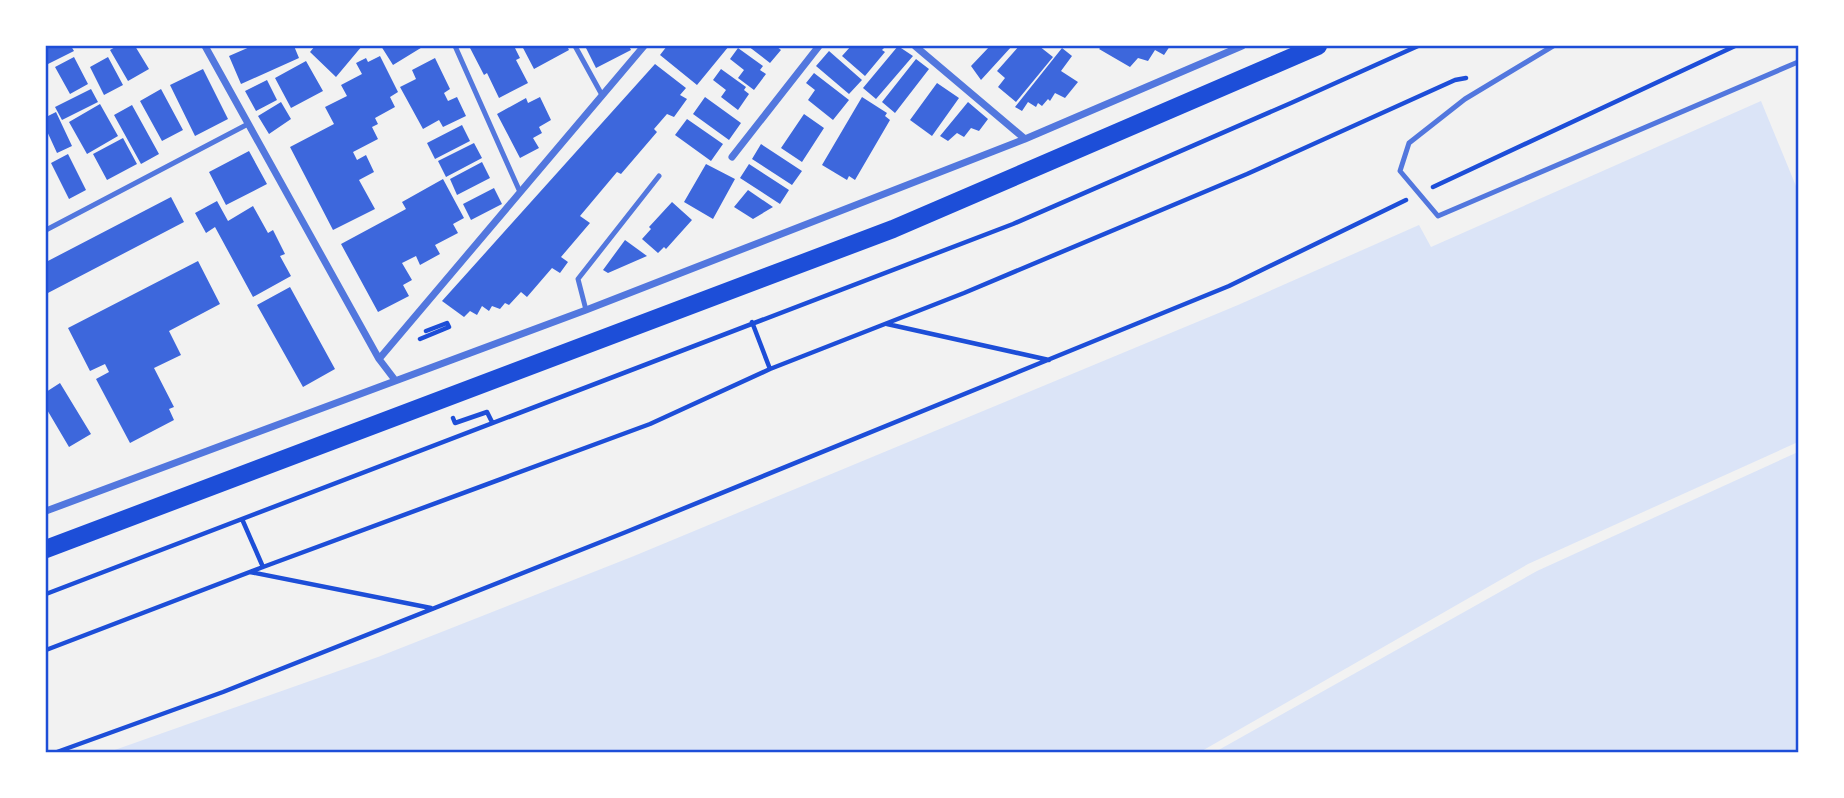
<svg xmlns="http://www.w3.org/2000/svg" width="1844" height="798" font-family="'Public Sans',sans-serif">
<style>
.green{fill:#dbe4f7}
.building{fill:#3d67dc}
.lines{fill:none;stroke-linecap:round;stroke-linejoin:round}
.path{stroke:#1d4ed8;stroke-width:4.5}
.service{stroke:#5277de;stroke-width:5}
.minor{stroke:#5277de;stroke-width:7}
.primary{stroke:#1d4ed8;stroke-width:18}
.neatline{fill:none;stroke:#1d4ed8;stroke-width:2.5}
</style>
<rect width="100%" height="100%" fill="#f2f2f2"/>
<path class="green" d="M1761 101 1798 191V442L1528 564 1200 752H109L378 657 634 556 1238 305 1419 225 1431 247Z
M1798 452V752H1215L1537 571Z"/>
<path class="building" d="M46 46H71L74 51 46 65Z
M117 46H135L149 69 128 81 110 50Z
M252 46H294L299 58 241 84 229 56Z
M315 46H362L336 77 310 52Z
M381 46H424L393 65Z
M469 46H514L520 58 516 60 528 83 499 98 487 73 484 75Z
M522 46H567L569 50 534 69Z
M585 46H629L631 50 596 68Z
M667 46H729L697 85 660 55Z
M748 46H776L781 50 770 63Z
M851 46H886L882 50 885 52 865 76 842 56Z
M898 46 913 56 876 99 863 88Z
M990 46H1012L981 80 971 66Z
M1019 46H1039L1053 57 1016 102 998 87 1005 78 997 71Z
M1102 46H1170L1164 55 1155 50 1148 61 1138 58 1130 67 1099 49Z
M738 48 763 66 760 70 766 74 754 90 738 78 744 70 730 59Z
M1062 48 1072 56 1061 71 1078 82 1065 98 1055 93 1050 101 1048 99 1042 106 1038 103 1036 107 1028 102 1022 111 1015 107Z
M829 51 862 80 849 94 816 66Z
M380 56 398 92 390 97 395 107 375 118 378 124 372 127 378 139 353 152 357 160 366 155 374 172 359 180 375 209 333 230 290 147 334 124 325 107 347 96 341 85 362 74 356 63 366 58 368 62Z
M74 57 88 84 70 94 55 67Z
M108 57 123 85 104 95 90 67Z
M435 58 450 89 444 93 448 101 457 97 466 116 443 127 439 120 423 129 400 87 416 79 412 70Z
M916 59 929 69 895 113 882 102Z
M306 61 323 91 291 108 275 78Z
M655 64 686 88 680 95 687 99 674 117 667 114 654 129 657 132 621 174 617 172 580 216 590 223 561 257 568 262 560 273 552 268 527 297 521 292 509 305 505 303 500 309 492 306 489 311 482 306 477 315 470 311 464 317 442 301Z
M203 69 228 119 195 136 170 85Z
M721 69 746 87 744 90 749 94 738 110 721 97 726 90 713 80Z
M814 73 849 100 833 120 808 100 815 90 806 83Z
M267 80 277 100 256 111 245 91Z
M937 83 959 98 932 136 910 120Z
M91 89 98 102 62 120 55 107Z
M161 89 183 130 162 141 140 101Z
M540 97 551 120 539 127 542 133 533 138 539 148 520 158 497 114 526 98 528 103Z
M705 97 741 123 729 140 693 114Z
M862 97 887 113 885 116 890 120 855 180 849 176 847 180 822 165Z
M281 102 291 119 269 134 258 116Z
M968 102 988 119 979 131 971 128 964 137 957 133 948 141 940 136Z
M100 104 118 136 87 154 69 122Z
M132 105 159 154 141 164 114 115Z
M56 112 72 146 57 153 46 129V117Z
M804 114 824 128 802 162 781 148Z
M687 119 723 144 711 161 675 135Z
M462 125 470 141 435 159 427 143Z
M123 138 137 164 107 180 93 154Z
M474 143 482 158 446 177 438 161Z
M761 144 802 171 792 185 752 159Z
M249 151 267 184 226 205 209 172Z
M68 154 86 190 69 199 51 163Z
M482 162 490 178 457 195 450 179Z
M706 164 735 179 713 219 684 202Z
M749 164 789 190 780 204 740 178Z
M443 179 464 218 453 224 458 233 435 245 440 254 420 265 416 256 402 263 412 280 403 285 409 296 378 312 341 244 406 209 402 202Z
M494 188 502 204 471 220 463 204Z
M748 190 773 207 753 219 734 207Z
M171 197 184 222 46 294V262Z
M217 201 228 221 253 206 268 233 273 230 285 254 280 256 291 276 253 297 215 227 206 233 195 213Z
M672 202 692 220 666 249 664 247 658 253 642 239 651 229 649 227Z
M625 240 647 256 608 273 603 270Z
M198 261 220 304 169 331 181 355 154 368 174 407 169 409 174 420 130 443 96 379 109 372 105 364 90 371 68 328Z
M290 287 335 369 303 387 257 305Z
M60 383 91 434 69 447 46 408V392Z"/>
<g class="lines">
<path class="path" d="M1433 187 1735 46
M752 322 770 369
M887 324 1049 360
M420 339 449 327 447 323 426 331
M453 418 455 423 487 412 492 422
M242 519 263 567
M250 572 431 608
M46 594 1013 224 1291 103 1418 46
M46 650 263 567 650 424 770 369 964 293 1247 174 1455 80 1466 78
M57 752 223 692 626 532 1229 286 1406 200"/>
<path class="service" d="M455 46 520 192
M575 46 602 95
M1553 46 1465 99 1409 143 1400 171 1438 216 1798 62
M46 230 248 124
M586 310 578 279 659 176"/>
<path class="minor" d="M205 46 379 359 395 380
M915 46 1025 139
M732 157 819 46
M379 359 644 46
M46 511 586 310 1025 139 1242 46"/>
<path class="primary" d="M46 549 893 229 1318 46"/>
</g>
<rect width="1844" height="798" fill="none" stroke="#ffffff" stroke-width="94"/>
<rect x="47" y="47" width="1750" height="704" class="neatline"/>
</svg>
